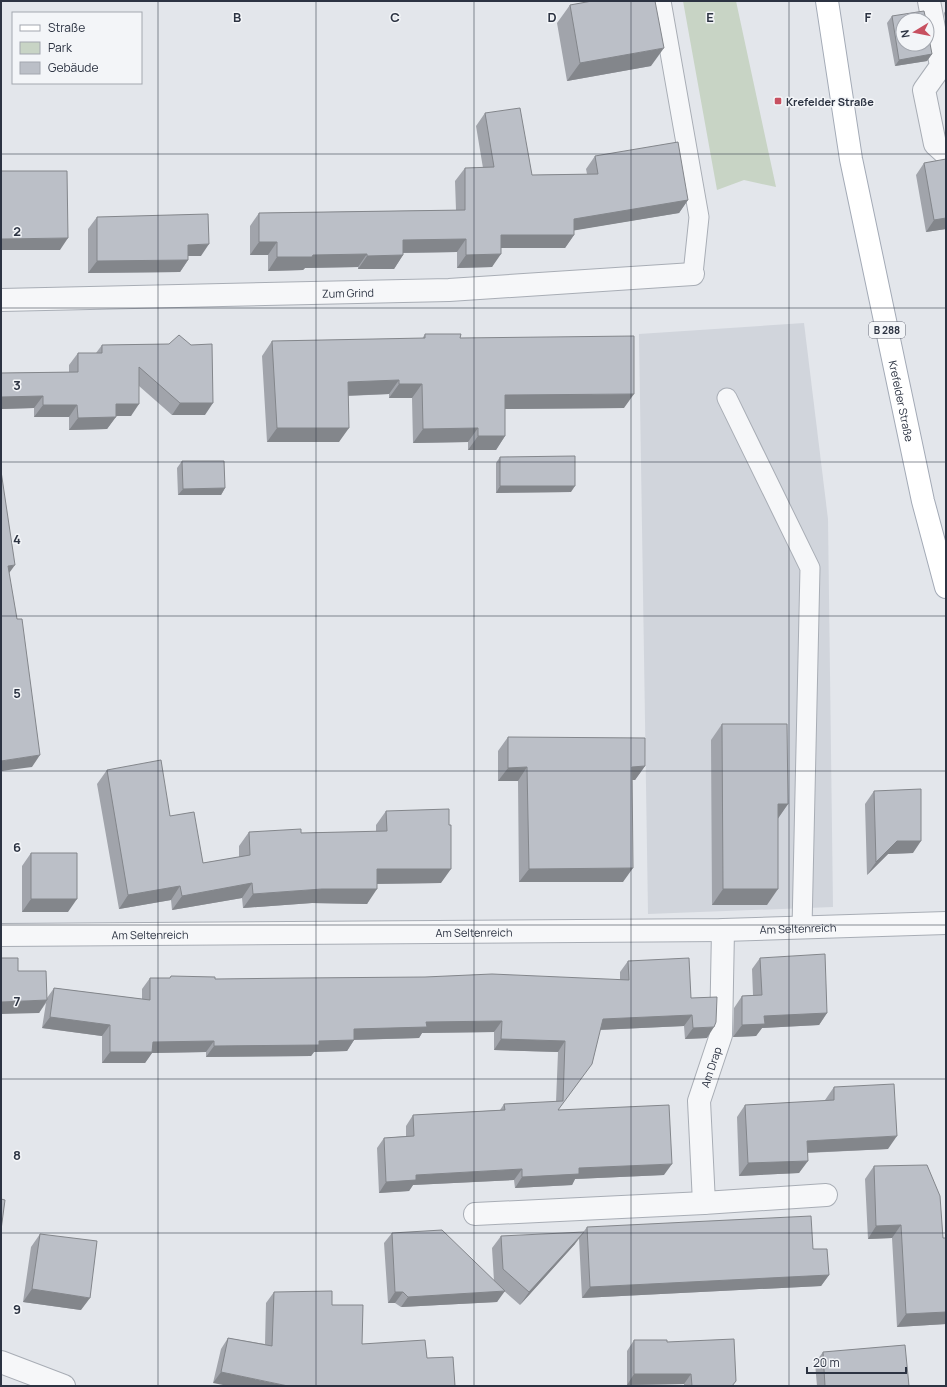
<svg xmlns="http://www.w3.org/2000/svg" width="947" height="1387" font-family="Manrope,sans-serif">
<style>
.built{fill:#d1d5dc}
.green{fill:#c8d4c5}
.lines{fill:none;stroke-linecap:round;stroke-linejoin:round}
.lane-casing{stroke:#a8adb5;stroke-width:21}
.street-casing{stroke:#a8adb5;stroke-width:24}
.primary-casing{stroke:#a3aab6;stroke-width:24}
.lane{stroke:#f6f7f9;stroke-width:19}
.street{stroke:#f6f7f9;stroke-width:22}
.primary{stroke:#fff;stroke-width:22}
.wall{fill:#a1a4ab}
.shaded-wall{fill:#83868b}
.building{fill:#bbbfc7;stroke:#83868b}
.grid{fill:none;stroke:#2c3342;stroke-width:1;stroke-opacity:0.55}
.poi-dot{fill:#c75060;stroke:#f3f5f8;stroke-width:1.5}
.labels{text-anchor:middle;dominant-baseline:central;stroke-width:3;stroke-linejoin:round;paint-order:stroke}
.shield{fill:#f3f5f8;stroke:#686d79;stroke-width:1}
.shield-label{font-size:10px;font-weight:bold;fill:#2c3342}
.poi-label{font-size:11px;font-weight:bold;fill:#2c3342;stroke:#f3f5f8;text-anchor:start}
.street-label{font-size:11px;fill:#2c3342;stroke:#f3f5f8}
.grid-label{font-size:13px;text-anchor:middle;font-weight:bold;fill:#2c3342;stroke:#f3f5f8;stroke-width:3;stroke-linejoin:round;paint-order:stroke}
</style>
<rect width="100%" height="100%" fill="#e3e6eb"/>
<path class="built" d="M804 323 828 519 833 907 648 914 639 334Z"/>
<path class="green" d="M683 1H736L776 187 744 180 717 190Z"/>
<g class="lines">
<defs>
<path id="lane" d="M661 1 699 217 693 274
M727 398 810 568 802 928"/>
<g id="street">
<path d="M929 1 941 66 924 90 935 144 946 154"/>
<path id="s1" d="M1 300 449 290 693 274"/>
<path id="s2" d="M1 935 723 930 946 923"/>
<path id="s3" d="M704 1203 699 1101 721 1035 723 930"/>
<path d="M475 1214 704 1203 826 1195"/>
<path d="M1 1362 64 1386"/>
</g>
<g id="primary">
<path id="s4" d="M827 1 851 159 923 501 946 587"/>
</g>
</defs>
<use href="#lane" class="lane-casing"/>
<use href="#street" class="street-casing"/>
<use href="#primary" class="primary-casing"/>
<use href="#lane" class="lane"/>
<use href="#street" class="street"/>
<use href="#primary" class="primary"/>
</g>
<path class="wall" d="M570 5 651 66 567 81 557 23Z
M946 10V24L944 13Z
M892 16 932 54 927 61 895 66 887 23Z
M485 113 532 175 587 174 586 169 595 156 688 200 679 213 574 230V235L565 248H501L492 267 457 268V252L403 253V255L394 269H358V267L305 268 303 270 268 271V255H250V226L259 213 456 210 455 181 465 168H483L476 126Z
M924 163 946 229 926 232 916 175Z
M97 217 201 256H188V260L180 272 88 273V229Z
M425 334 460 338 624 408 505 409V436L496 450H468V442L413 443 412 398H389V394L348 396 339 442H267L262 356 272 341 422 339Z
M169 344 205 415H172L139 386 131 416H116L107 429 69 430V417H34V408L1 409V373L69 372V365L78 353H96L102 345Z
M500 457 571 492 496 493V463Z
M182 461 225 488 221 495H178L177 468Z
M722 724 788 804 778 818 767 905H712L711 740Z
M508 737 645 766 635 780H632L623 882H519L518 781H498V751Z
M107 770 170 816 203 863 239 857V846L249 832 301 833 376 832V825L386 811 441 883 377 884 367 904 312 903 243 908 242 898 172 910 171 900 119 909 97 784Z
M874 791 913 853 888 854 867 875 865 804Z
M31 853 68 912H22V866Z
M760 958 827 1013 819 1025 762 1028 756 1036 733 1037 734 1008 742 996 753 995 752 969Z
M628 961 691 998 707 1038 685 1039 684 1026 600 1030 558 1110 664 1175 575 1179 572 1185 515 1188 514 1180 413 1185 409 1191 379 1193 377 1148 384 1138 406 1136V1126L413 1115 500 1110 504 1104 556 1102 558 1052 494 1050V1032L422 1033 419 1038 354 1040 347 1051 314 1052 311 1056 206 1057V1052L152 1053 145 1063H102V1036L42 1028 46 1003 39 1013 18 971 47 998 54 988 142 999V989L150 978 215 979 620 980V972Z
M834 1087 888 1149 807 1153 799 1173 739 1176 737 1117 745 1105 825 1101V1100Z
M874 1166 943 1238H946V1324L897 1327 892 1238 868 1239 865 1179Z
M587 1227 813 1249 829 1275 821 1286 582 1298 579 1238Z
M392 1233 494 1281 492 1248 501 1236 575 1244 520 1305 503 1290 497 1302 401 1307 395 1303H388L384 1243Z
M40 1234 81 1310 23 1302 31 1247Z
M274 1292 332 1305H363L213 1383 221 1349 228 1338 265 1344 266 1303Z
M634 1340 667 1342 733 1386H684V1384L627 1385V1351Z
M823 1352 909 1386H817L815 1363Z"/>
<path class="shaded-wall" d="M664 48 651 66 567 81 580 63Z
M932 54 927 61 895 66 899 60Z
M688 200 679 213 565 232 574 219Z
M946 218V229L926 232 934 220Z
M501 235H574L565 248H492Z
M68 238 60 250H1V239Z
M466 239 457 252 394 253 403 240Z
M259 242H277L268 255H250Z
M209 244 201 256H180L188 245Z
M367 254 358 267 305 268 303 270 268 271 277 257 313 255Z
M501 254 492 267 457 268 466 255Z
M403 255 394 269H358L367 256Z
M188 260 180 272 88 273 97 261Z
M399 380 389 394 338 396 348 382Z
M399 384H422L412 398H389Z
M634 394 624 408 495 409 505 395Z
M43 396 34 408 1 409V397Z
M180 403H213L205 415H172Z
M116 404H139L131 416H107Z
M43 405H77L69 417H34Z
M116 417 107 429 69 430 78 418Z
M277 428H349L339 442H267Z
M478 428 468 442 413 443 423 429Z
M478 436H505L496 450H468Z
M500 486H575L571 492 496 493Z
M225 488 221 495H178L183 489Z
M15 565 7 576 8 566Z
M40 755 32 767 1 771V761Z
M645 766 635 780H622L632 767Z
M527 767 518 781H498L508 768Z
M778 804H788L777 820Z
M897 841H921L913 853 888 854 867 875 876 862Z
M633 868 623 882H519L529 869Z
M377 869H451L441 883 367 884Z
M252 883 242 898 172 910 182 896Z
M180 886 171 900 119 909 128 895Z
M322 889H377L367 904 312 903 243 908 253 894Z
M723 889H778L767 905H712Z
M31 899H77L68 912H22Z
M47 1000 39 1013 1 1014V1002Z
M827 1013 819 1025 762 1028 756 1036 733 1037 742 1025 764 1016Z
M692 1015 684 1026 596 1030 603 1019Z
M50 1017 110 1025 102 1036 42 1028Z
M502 1021 494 1032 422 1033 419 1038 346 1040 354 1029 426 1022Z
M714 1027 707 1038 685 1039 693 1028Z
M501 1039 565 1041 558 1052 494 1050Z
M354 1040 347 1051 314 1052 311 1056 206 1057 214 1046 319 1041Z
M214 1041 206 1052 152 1053 145 1063H102L110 1052 153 1042Z
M897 1136 888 1149 798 1153 807 1141Z
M808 1161 799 1173 739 1176 748 1163Z
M672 1164 664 1175 575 1179 572 1185 515 1188 522 1177 579 1168Z
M522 1169 514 1180 413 1185 409 1191 379 1193 386 1182 416 1175Z
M901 1225 892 1238 868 1239 876 1226Z
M584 1232 575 1244 520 1305 529 1292Z
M829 1275 821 1286 582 1298 590 1287Z
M32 1289 90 1298 81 1310 23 1302Z
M505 1291 497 1302 401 1307 408 1297Z
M395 1292H403L395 1303H388Z
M946 1312V1324L897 1327 906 1314Z
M221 1372 288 1386H228L213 1383Z
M634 1374H691L684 1384 627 1385Z"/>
<path class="building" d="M592 1H655L664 48 580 63 570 5Z
M924 11 926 20H903V44H927V28L932 54 899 60 892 16Z
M520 108 532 175 598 174 595 156 678 142 688 200 574 219V235H501V254L466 255V239L403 240V255L367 256V254L313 255 312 257H277V242H259V213L465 210V168L494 167 485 113Z
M946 159V218L934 220 924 163Z
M1 171H67L68 238 1 239Z
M208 214 209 244 188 245V260L97 261V217Z
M425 334H461L460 338 634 336V394L505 395V436H478V428L423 429 422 384H399V380L348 382 349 428H277L272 341 425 338Z
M179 335 191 345 212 344 213 403H180L139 367V404H116V417L78 418 77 405H43V396L1 397V373L78 372V353H102V345L169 344Z
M575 456V486H500V457Z
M182 461H224L225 488 183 489Z
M1 471 15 565 8 566 17 619H22L40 755 1 761Z
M722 724H787L788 804H778V889H723Z
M508 737 645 738V766L632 767 633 868 529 869 527 767 508 768Z
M161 760 170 816 194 812 203 863 250 855 249 832 301 829V833L387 831 386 811 449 809V825H451V869H377V889H322L253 894 252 883 182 896 180 886 128 895 107 770Z
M921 789V841H897L876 862 874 791Z
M31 853H77V899H31Z
M825 954 827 1013 764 1016 765 1024 742 1025V996L762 995 760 958Z
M1 958H18V971H46L47 1000 1 1002Z
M689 958 691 998 717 997 716 1022 714 1027 693 1028 692 1015 603 1019 592 1064 558 1110 669 1105 672 1164 579 1168V1174L522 1177V1169L416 1175V1180L386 1182 384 1138 414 1136 413 1115 505 1110 504 1104 563 1101 565 1041 501 1039 502 1021 426 1022 427 1027 354 1029V1040L319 1041V1045L214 1046V1041L153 1042 152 1052H110V1025L50 1017 54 988 150 1000V978H170L171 976 215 977V979L300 978 425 977 492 974 629 980 628 961Z
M894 1084 897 1136 807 1141 808 1161 748 1163 745 1105 834 1100V1087Z
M927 1165 940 1196 943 1238H946V1312L906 1314 901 1225 876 1226 874 1166Z
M1 1199 5 1200 1 1230Z
M811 1216 813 1249H827L829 1275 590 1287 587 1227Z
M442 1230 505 1291 408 1297 403 1292H395L392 1233Z
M584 1232 529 1292 503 1269 501 1236Z
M40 1234 97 1241 90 1298 32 1289Z
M332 1291V1305H363L362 1344 425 1340 427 1358 453 1357 455 1386H288L221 1372 228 1338 272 1346 274 1292Z
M734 1339 736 1381 732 1386H692L691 1374H634V1340H667V1342Z
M905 1345 909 1386H825L823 1352Z"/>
<path class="grid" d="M158 1V1386M316 1V1386M474 1V1386M631 1V1386M789 1V1386M1 154H946M1 308H946M1 462H946M1 616H946M1 771H946M1 925H946M1 1079H946M1 1233H946"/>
<rect class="poi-dot" x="774" y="97" width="8" height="8" rx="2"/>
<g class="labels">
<rect class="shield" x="869" y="322" width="36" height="16" rx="3"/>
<g class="shield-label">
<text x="887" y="330">B 288</text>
</g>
<g class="poi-label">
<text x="786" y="101">Krefelder Straße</text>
</g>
<g class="street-label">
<text stroke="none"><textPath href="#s1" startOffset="347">Zum Grind</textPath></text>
<text stroke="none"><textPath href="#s4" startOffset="407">Krefelder Straße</textPath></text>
<text stroke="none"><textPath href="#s2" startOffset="797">Am Seltenreich</textPath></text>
<text stroke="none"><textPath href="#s2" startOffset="473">Am Seltenreich</textPath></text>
<text stroke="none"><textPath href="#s2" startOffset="149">Am Seltenreich</textPath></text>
<text stroke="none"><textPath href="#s3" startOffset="138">Am Drap</textPath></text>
</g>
</g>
<g class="grid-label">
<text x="237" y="22">B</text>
<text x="395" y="22">C</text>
<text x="552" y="22">D</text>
<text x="710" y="22">E</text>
<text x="868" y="22">F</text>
<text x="17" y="236">2</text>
<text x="17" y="390">3</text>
<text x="17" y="544">4</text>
<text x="17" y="698">5</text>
<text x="17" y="852">6</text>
<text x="17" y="1006">7</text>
<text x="17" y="1160">8</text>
<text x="17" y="1314">9</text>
</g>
<rect width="947" height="1387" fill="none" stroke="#2c3342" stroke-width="4"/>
<rect x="12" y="12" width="130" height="72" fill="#f3f5f8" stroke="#a3a7af"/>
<rect x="20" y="25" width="20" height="6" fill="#ffffff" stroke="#a3a7af"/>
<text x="48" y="32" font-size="12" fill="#2c3342">Straße</text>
<rect x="20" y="42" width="20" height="12" fill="#c8d4c5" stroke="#a3a7af"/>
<text x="48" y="52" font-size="12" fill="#2c3342">Park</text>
<rect x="20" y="62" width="20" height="12" fill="#bbbfc7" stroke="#a3a7af"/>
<text x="48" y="72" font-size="12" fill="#2c3342">Gebäude</text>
<g transform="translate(915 32) rotate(260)"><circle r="19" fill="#f3f5f8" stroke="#a3a7af"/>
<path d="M0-3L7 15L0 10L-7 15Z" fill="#c75060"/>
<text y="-6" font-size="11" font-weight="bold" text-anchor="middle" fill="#2c3342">N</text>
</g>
<path d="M807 1367v6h99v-6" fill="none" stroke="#2c3342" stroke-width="2"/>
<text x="813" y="1367" font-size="12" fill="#2c3342" stroke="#f3f5f8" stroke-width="3" paint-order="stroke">20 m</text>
</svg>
